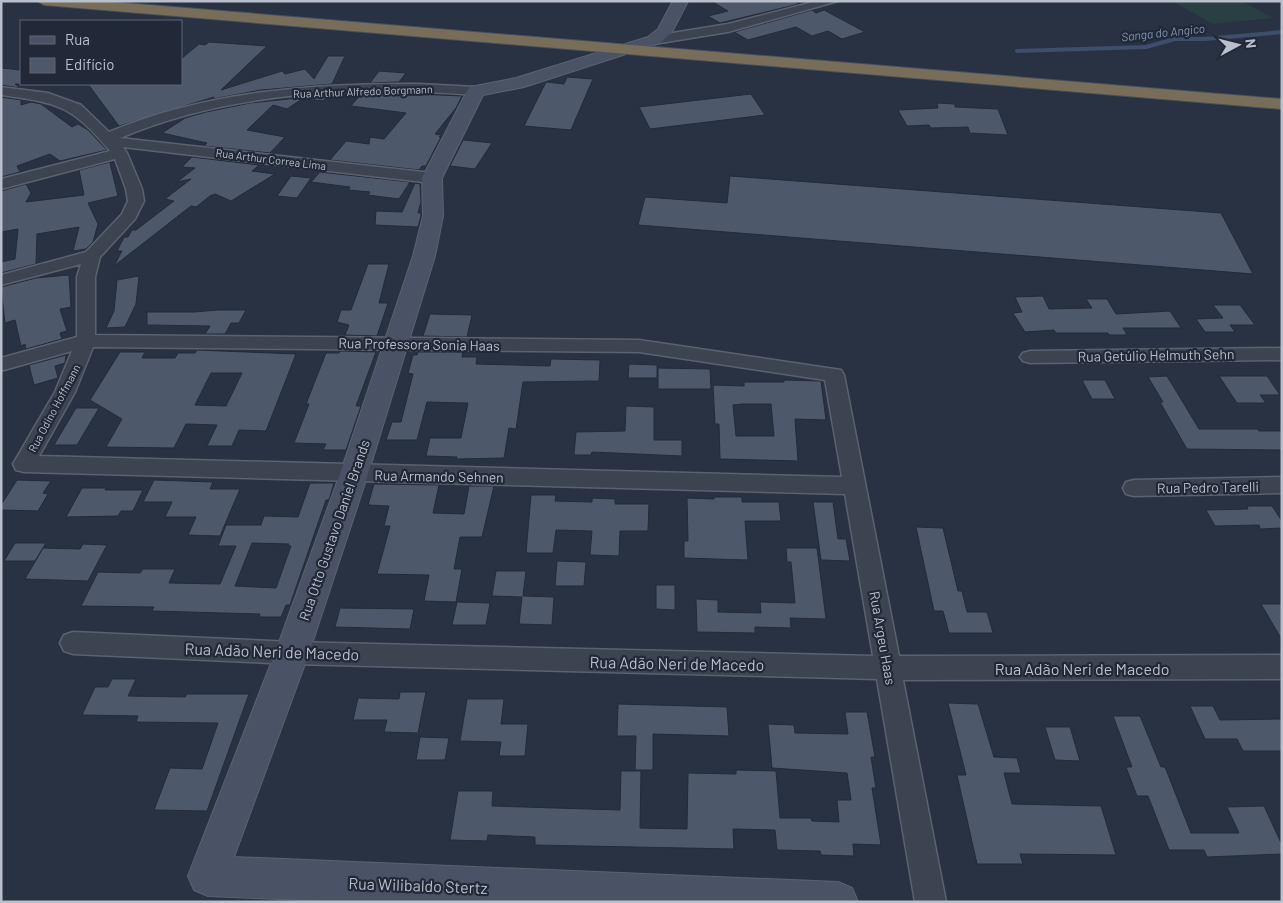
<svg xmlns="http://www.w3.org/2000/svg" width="1283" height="903" font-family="Barlow,sans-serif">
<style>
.green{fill:#2a3f43}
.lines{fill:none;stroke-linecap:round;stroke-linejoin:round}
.stream{stroke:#3e4e6b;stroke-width:4}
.building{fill:#4e586b;stroke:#232b39;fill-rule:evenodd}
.street-casing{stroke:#5a626f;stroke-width:3}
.secondary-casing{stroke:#5a626f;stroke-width:2}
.highway-casing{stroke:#474f5c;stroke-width:2}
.street{fill:#3c4452;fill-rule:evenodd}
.secondary{fill:#4a5365;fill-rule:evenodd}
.highway{fill:#786d59;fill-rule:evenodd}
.labels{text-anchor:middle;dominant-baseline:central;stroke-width:4.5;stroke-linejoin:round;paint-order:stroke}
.far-street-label{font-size:11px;fill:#b9bfcc;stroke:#212938}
.far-water-label{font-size:12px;font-style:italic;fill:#8194b2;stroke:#212938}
.street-label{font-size:14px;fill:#b9bfcc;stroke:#212938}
.near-street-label{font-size:16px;fill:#b9bfcc;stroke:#212938}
</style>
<rect width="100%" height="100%" fill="#283242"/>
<path class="green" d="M1172 1H1242L1273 18 1213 24Z"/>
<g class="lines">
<path class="stream" d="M1017 51 1146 47 1175 39H1205L1282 32"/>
</g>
<path class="building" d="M711 1H795L799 4 720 23 708 16 728 11Z
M812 10 816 13 824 10 865 32 842 39 828 31 812 36 796 27 748 40 734 32Z
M209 42 267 46 221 90 282 71 285 74 305 69 314 79 328 56H345L332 84 261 90 213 99 214 97 119 126 88 84H181V59L199 44 205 45Z
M1 68 21 70V84H15L20 88 1 85Z
M379 71 406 73 399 82 370 83Z
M567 77 593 79 571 130 524 126 546 82 564 84Z
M393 93 462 96 456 108 435 134 441 135 439 137H441L426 166H422L419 170 330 160 346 141 369 144 370 137 384 139 406 113 351 106 361 94Z
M751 94 765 115 650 129 639 107Z
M327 95 324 101 302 99 287 109 273 105 247 130 285 137 270 153 204 146 207 143 162 133 185 118 206 112 250 103Z
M1 97 21 100V105L31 102 41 104 72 127 78 124 88 130 107 150 60 161 50 154 17 166 20 172 1 177Z
M937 103 955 104V107L998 109 1008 135 970 133 968 127 931 128 929 125 907 126 898 110 938 108Z
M463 140 492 143 475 169 450 166Z
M192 157 259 165 252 171 275 174 231 201 215 194 210 196 196 207 191 206 114 266 122 251H117L124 237H128L132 230H136L174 201 165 199 191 179 177 182 195 168 182 167Z
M114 161 110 163 118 196 88 203 98 224 93 242 86 249 73 251 79 227 37 234 36 264 1 273V262L15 259 18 229 1 232V191L26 184 31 193 26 202 84 195 79 170Z
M320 172 410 182 399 199 368 195 370 192 348 190 350 187 311 182Z
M291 176 311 178 297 198 277 196Z
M730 176 1221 213 1253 274 638 225 645 197 727 203Z
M415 183 420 184 421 202 418 213H421V216L418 227 375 225 376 211 402 212Z
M368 264H389L379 303H388L377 336 345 335 349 325 337 322 341 310H351Z
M69 275 71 307 60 309 67 331 60 333 62 339 26 349 25 344 21 346 15 320 5 323 1 287 36 278Z
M139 276 136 304 125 327 106 328 114 311 117 280Z
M1043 296 1049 309 1092 308 1086 299H1107L1116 314 1170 311 1181 328H1123L1127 335H1109L1108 333H1056L1054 330 1025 332 1013 313 1022 312 1015 297Z
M1213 305H1240L1255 325H1230L1235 332H1205L1196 319 1223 318Z
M218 310H246L239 323H231L225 334H205L210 326 147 325V312H194Z
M430 314 472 315 467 337 423 336Z
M197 350 296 354 266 431 239 430 232 446H207L217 425 186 424 174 448 106 447 122 419 90 400 120 352H145L142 358H175L178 353H195ZM211 373H242L226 406 195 405Z
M340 351 376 352 356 406H361L346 450H323L326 444 294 443 309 404H306L326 353H339Z
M418 352H463L462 357H477L476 364 550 366 551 359 600 360 599 381 523 382 516 429 509 428 504 458 456 459 457 457 426 456 430 438H461L468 403 427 402 417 440H386L392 422H401L413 374 408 373 413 355H417Z
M66 355 65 363 55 366 58 378 34 385 29 365Z
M629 364 657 365V378H628Z
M658 368 710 369 711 389H658Z
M1167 376 1199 429H1257L1259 431H1282V450L1187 449 1160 402H1163L1148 377Z
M1219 376H1267L1280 395H1260L1266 403H1237Z
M784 380 821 381 826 420 795 419 798 461 720 459 719 424H715L713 385 744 386V382H784ZM742 404H771L774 436H736L733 405Z
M1082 380H1105L1115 399H1092Z
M626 406 654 407V440H682V456L592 452 591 455H574L576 432 625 431Z
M76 408H99L77 445H54Z
M17 480 51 481 43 493 48 494 38 511 1 510V505Z
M154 480 213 482 210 489H240L220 536 188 535 196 517H165L172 502H143Z
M310 483H334L329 500H326L290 605H286L281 617H259L260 614 152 611 154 607 81 606 98 572 140 573 143 569H175L169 583 220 584 236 546H218L226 525H261L264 516 298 517ZM252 543 289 544 288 546H291L276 588 235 586Z
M374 484 439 485 433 513 464 514 469 486H494L482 537H460L454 569H462L456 602 424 601 429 575 377 574 390 526H384L389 506 368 505Z
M82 488H106L105 490H143L133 511H121L118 516 66 517Z
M531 495H556L555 501 592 502V498L615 499V504H649L648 531H620L619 556 590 555 592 531 556 530 553 553H526Z
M714 497H742V502H779L781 521H745L748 560 684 558V541H688L687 498 714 499Z
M813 502H833L838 539H846L850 561 821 560Z
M1247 506H1272L1282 521V528L1260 529 1259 525 1215 526 1206 510 1248 509Z
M916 527 943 528 958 591H962L967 612H987L993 633H949L943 611H934Z
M15 543H46L35 561H4Z
M83 544 107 545 88 581 25 579 43 548 80 549Z
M786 548H817L826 619 790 618 791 628 755 627V633L697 632 696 599 718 600V612L761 613 760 602 795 603 791 562H787Z
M557 561 586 562 584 586H555Z
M496 571H526L523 596 554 597 552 625 519 624 522 597 492 596Z
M656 585H675V610L656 609Z
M457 602 490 603 486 625H452Z
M1261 604H1282V640Z
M340 608 414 609 410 629 335 627Z
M112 679H136L128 696 185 697 187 694H249L207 811 154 810 170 768 202 769 218 723 136 722 138 716 82 715 95 687H108Z
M400 692H426L418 733 384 732 387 720H353L358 698 399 699Z
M467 699H504L501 724H528L525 756H499L501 742 460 741Z
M948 703 978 704 994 757 1017 758 1021 773H1004L1012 804 1101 806 1116 855 1020 854 1023 864H977L957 775H966Z
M618 704 727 707 729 736 653 734V770H635L636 736H617Z
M1190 706H1213L1220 720 1282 719V751H1243L1237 739H1205Z
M845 712H867L875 757H871L876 788H872L881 845 853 844 854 856 821 855 820 851 777 850 775 830 733 829 734 849 535 845V837L488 835 487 841 450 840 458 791H493L492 806 620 810 621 771H641L640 828 687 829 688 773 736 774V770L776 771 780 818H811L812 821 839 822 837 800H851L847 773 772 768 768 724 794 725 795 733 848 734Z
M1113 716H1140L1161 767H1165L1191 833H1239L1227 807 1264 806 1282 845V854L1207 857 1204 850H1169L1148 796H1137L1126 767H1132Z
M1045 727H1070L1080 761 1055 760Z
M420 737 449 738 445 760H416Z"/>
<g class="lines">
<defs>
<path id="street" d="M817 1H838L728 32 654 44 648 40 654 36 728 24Z
M419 84 476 87 483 91 476 95C357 86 231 91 120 138L432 173 440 178 432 183 123 147 127 153 142 189 144 201 135 219 100 257 95 277V335L639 340 841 370 844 375 899 656 1282 655V679L903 680 946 902H915L877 679 292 664 73 654 64 651 60 643 64 635 73 632 292 642 873 656 845 494 24 472 16 470 13 464 55 392 72 351 4 370H1V358L77 337V277L81 264 1 285V275L86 252 122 214 128 201 126 189 115 159 1 189V179L110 151C71 105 59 103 1 95V87L48 93 81 105 109 132C207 91 314 83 419 84ZM93 347 639 352 825 380 842 477 39 456 75 392Z
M1282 348V360L1030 363 1023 361 1020 357 1023 353 1030 351Z
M1282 477V493L1134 496 1126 494 1123 488 1126 482 1134 480Z"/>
<path id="secondary" d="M673 1H688L672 32 660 43 524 87 483 95 442 178 443 216 435 256 368 474 309 653 234 857 838 882 852 888 858 902H353L208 896 194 890 188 876 275 653 340 474 413 256 423 216 422 178 467 91 470 87 516 78 648 37 658 29Z"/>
<path id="highway" d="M37 1H101L1282 99V109L44 5Z"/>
</defs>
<use href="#street" class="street-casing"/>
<use href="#secondary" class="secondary-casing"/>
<use href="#highway" class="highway-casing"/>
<use href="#street" class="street"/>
<use href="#secondary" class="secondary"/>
<use href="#highway" class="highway"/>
</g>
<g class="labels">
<g class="far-street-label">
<text transform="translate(363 91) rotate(-2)">Rua Arthur Alfredo Borgmann</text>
<text transform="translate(271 159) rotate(7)">Rua Arthur Correa Lima</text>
<text transform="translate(54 408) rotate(-62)">Rua Odino Hoffmann</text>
</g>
<g class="far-water-label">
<text transform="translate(1163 32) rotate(-6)">Sanga do Angico</text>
</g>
<g class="street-label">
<text transform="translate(419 344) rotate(1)">Rua Professora Sonia Haas</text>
<text transform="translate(1156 355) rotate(-1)">Rua Getúlio Helmuth Sehn</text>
<text transform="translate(439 476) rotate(1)">Rua Armando Sehnen</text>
<text transform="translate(1208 487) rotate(-1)">Rua Pedro Tarelli</text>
<text transform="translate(334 530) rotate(-71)">Rua Otto Gustavo Daniel Brands</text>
<text transform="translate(883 638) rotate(80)">Rua Argeu Haas</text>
</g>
<g class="near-street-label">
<text transform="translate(272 651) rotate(2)">Rua Adão Neri de Macedo</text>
<text transform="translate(677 663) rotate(1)">Rua Adão Neri de Macedo</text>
<text x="1082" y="668">Rua Adão Neri de Macedo</text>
<text transform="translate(418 885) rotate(2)">Rua Wilibaldo Stertz</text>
</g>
</g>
<rect width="1283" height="903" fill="none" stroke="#b9bfcc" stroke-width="5"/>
<rect x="20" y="20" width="162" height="65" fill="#212938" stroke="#5e6573"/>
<rect x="30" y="36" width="25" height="8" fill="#4a5365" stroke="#5e6573"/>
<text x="65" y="45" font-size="15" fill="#b9bfcc">Rua</text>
<rect x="30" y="58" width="25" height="15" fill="#4e586b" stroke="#5e6573"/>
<text x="65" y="70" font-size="15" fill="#b9bfcc">Edifício</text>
<g transform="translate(1238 45) rotate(83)" stroke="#212938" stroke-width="4" paint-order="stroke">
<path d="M0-4L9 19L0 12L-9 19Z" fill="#b9bfcc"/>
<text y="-8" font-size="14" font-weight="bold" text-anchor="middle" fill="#b9bfcc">N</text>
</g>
</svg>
